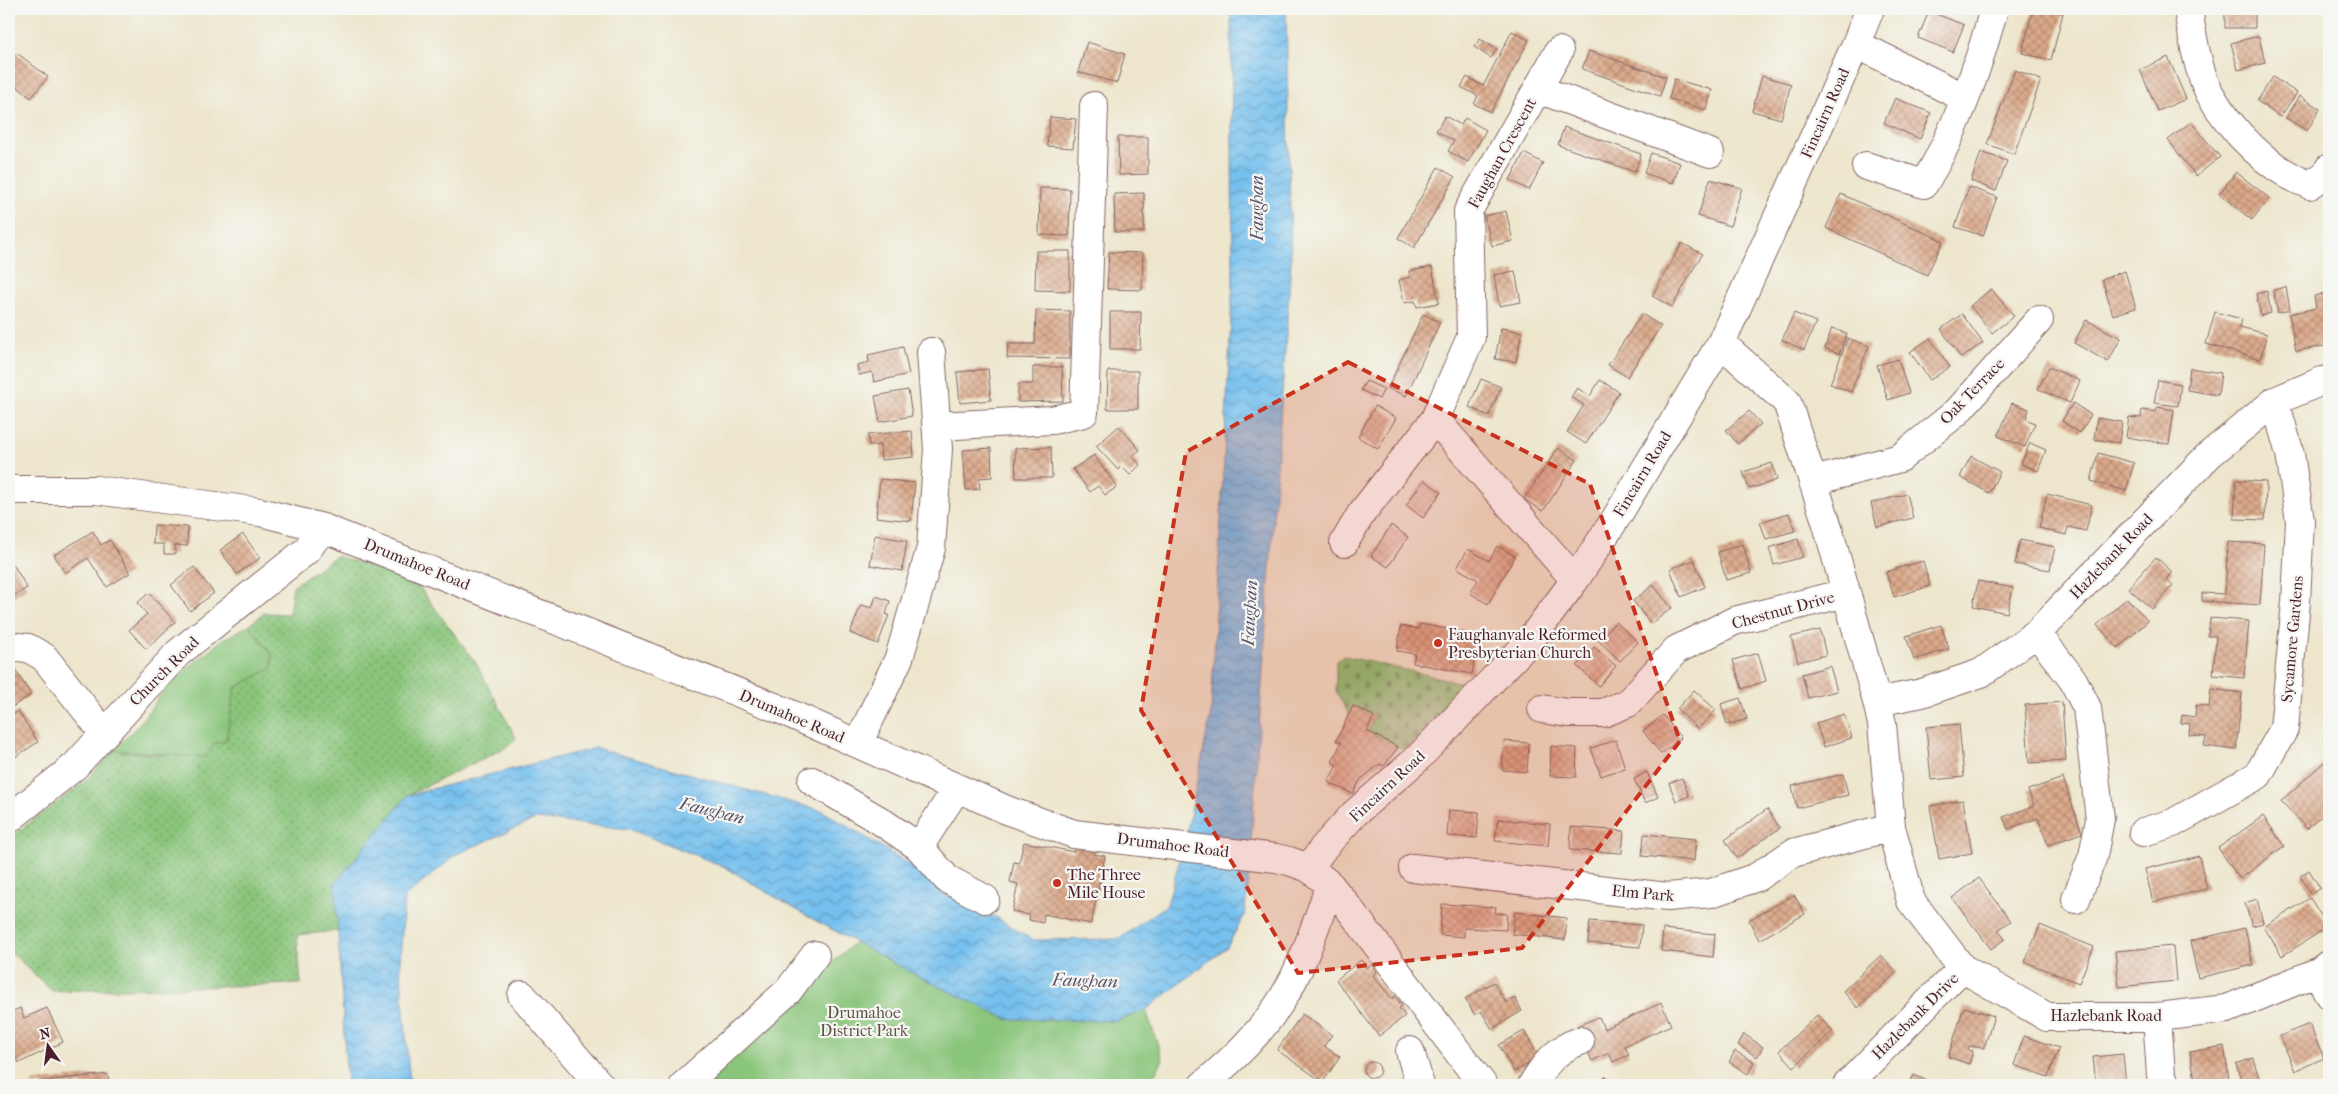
<svg xmlns="http://www.w3.org/2000/svg" width="2338" height="1094" font-family="'IM FELL French Canon',serif">
<style>
.grass{fill:url(#grass-dots);stroke:#6a7252}
.cemetery{fill:url(#cemetery-stones);stroke:#6a7252}
.park{fill:#89c57a;stroke:#6a7252}
.water{fill:url(#water-waves);stroke:#5f708c}
.building{fill:url(#building-cross-hatch)}
.lines{fill:none;stroke-linecap:round;stroke-linejoin:round}
.minor-casing{stroke:#836563;stroke-width:30}
.minor{stroke:#fff;stroke-width:28}
.marked{fill:#c8321e;fill-opacity:0.2;stroke:#c8321e;stroke-width:4;stroke-dasharray:10 6;stroke-linejoin:round}
.poi-dot{fill:#c8321e;stroke:#f6f6f2;stroke-width:2}
.labels{text-anchor:middle;dominant-baseline:central;stroke-width:4.5;stroke-linejoin:round;paint-order:stroke}
.street-label{font-size:16px;fill:#4a1f2b;stroke:#f6f6f2}
.poi-label{font-size:16px;fill:#4a1f2b;stroke:#f6f6f2;text-anchor:start}
.park-label{font-size:16px;fill:#5d5143;stroke:#f6f6f2}
.water-label{font-size:18px;font-style:italic;fill:#574f66;stroke:#f6f6f2}
</style>
<defs>
<pattern id="grass-dots" width="8" height="8" patternUnits="userSpaceOnUse" patternTransform="scale(1.25)"><rect width="8" height="8" fill="#89c57a"/><path d="M2 2h.1M6 6h.1" fill="none" stroke="#729f64" stroke-width="1.8" stroke-linecap="round"/></pattern>
<pattern id="cemetery-stones" width="16" height="16" patternUnits="userSpaceOnUse" patternTransform="scale(1.25)"><rect width="16" height="16" fill="#89c57a"/><path d="M2 7V4a2 2 0 0 1 4 0v3zM10 15v-3a2 2 0 0 1 4 0v3z" fill="#729f64"/></pattern>
<pattern id="water-waves" width="16" height="10" patternUnits="userSpaceOnUse" patternTransform="scale(1.25)"><rect width="16" height="10" fill="#74c0ee"/><path d="M0 5q4-4 8 0t8 0" fill="none" stroke="#619bc1"/></pattern>
<pattern id="building-cross-hatch" width="8" height="8" patternUnits="userSpaceOnUse" patternTransform="scale(1.25)"><rect width="8" height="8" fill="#dcaa8b"/><path d="M0 0l8 8M0 8l8-8" fill="none" stroke="#b48a72"/></pattern>
</defs>
<rect width="100%" height="100%" fill="#f6f6f2"/>
<filter id="ink" filterUnits="userSpaceOnUse"><feTurbulence type="fractalNoise" baseFrequency=".02" numOctaves="2"/><feDisplacementMap in="SourceGraphic" scale="10" xChannelSelector="R" yChannelSelector="G"/><feConvolveMatrix kernelMatrix="1 2 1 2 8 2 1 2 1" color-interpolation-filters="sRGB"/></filter>
<filter id="wash" filterUnits="userSpaceOnUse"><feTurbulence type="fractalNoise" baseFrequency=".0096" numOctaves="4" result="noise"/><feDisplacementMap in="SourceGraphic" scale="20" xChannelSelector="R" yChannelSelector="G"/><feGaussianBlur stdDeviation="1.12" result="paint"/><feColorMatrix in="noise" values="0 0 0 0 0 0 0 0 0 0 0 0 0 0 0 0 0 1.4 0 .05"/><feComposite in="paint" operator="in"/></filter>
<g filter="url(#wash)">
<rect width="100%" height="100%" fill="#ede6cc"/>
<path class="grass" d="M336 556 414 580 476 663 516 738 505 748 408 795 335 883 338 931 297 935 301 984 52 991 9 950V838L86 781 114 750 161 755 226 740 235 688 247 681 272 655 249 625 264 613 289 614 293 586Z"/>
<path class="cemetery" d="M1344 656 1467 684 1406 751 1367 731 1374 716 1354 706 1349 715 1336 691V661Z"/>
<path class="park" d="M249 625 272 655V668L235 688 226 741 215 743 205 757 114 750 140 723 171 681 222 640Z
M855 942 920 977 1007 1019 1117 1021 1146 1010 1163 1060 1148 1085H696Z"/>
<path class="water" d="M1231 9H1286L1291 262 1248 887 1244 916 1227 947 1146 1010 1117 1021 1007 1019 920 977 807 916 723 866 629 829 536 819 457 854 404 898 400 962 410 1085H347L335 883 408 795 596 748 823 811 1033 940 1119 939 1167 905 1185 841 1211 713 1233 280Z"/>
<g id="blocks">
<path class="building" d="M2033 9 2063 13 2051 60 2022 53Z
M2225 9H2255V28H2225Z
M1929 11 1964 25 1953 52 1918 38Z
M1512 31 1529 40 1491 112 1474 104 1478 96 1461 87 1467 77 1483 86Z
M2259 36 2265 63 2238 70 2231 43Z
M1480 39 1497 49 1491 58 1474 47Z
M1087 42 1125 54 1117 83 1078 72Z
M1589 51 1666 77 1660 96 1582 69Z
M17 53 48 77 31 98 9 80V63Z
M2168 57 2186 99 2158 111 2140 70Z
M2015 70 2041 80 2014 154 1987 144Z
M1762 76 1791 84 1781 119 1752 111Z
M2273 77 2297 93 2280 117 2257 101Z
M1674 79 1712 90 1706 110 1669 99Z
M2300 96 2320 109 2307 131 2286 118Z
M1895 98 1931 113 1920 139 1884 123Z
M1445 116 1461 125 1465 118 1486 130 1468 162 1448 151 1454 141 1436 131Z
M1050 117 1076 119 1073 148 1047 146Z
M2191 122 2220 157 2196 176 2168 140Z
M1564 127 1641 154 1635 172 1558 145Z
M1118 137H1148V174L1119 175Z
M1981 152 2007 161 1996 191 1971 181Z
M1524 153 1543 163 1529 190 1510 180Z
M1651 153 1680 163 1673 183 1644 173Z
M1438 167 1455 177 1414 248 1398 238Z
M2236 172 2269 198 2252 220 2219 194Z
M1710 179 1742 188 1730 226 1698 216Z
M1969 187 1997 197 1983 236 1955 227Z
M1040 188 1070 189 1069 236 1039 235Z
M1144 193V232H1115L1114 194Z
M1841 194 1943 241 1927 275 1826 228Z
M1506 211 1513 241 1492 246 1484 216Z
M1682 243 1702 254 1672 307 1652 296Z
M1036 251H1070V291L1035 290Z
M1109 252 1143 253 1142 290 1107 289Z
M1432 267 1439 303 1417 307 1415 301 1404 303 1399 280 1410 277 1409 271Z
M1515 271 1521 302 1499 306 1494 275Z
M2125 271 2136 308 2113 315 2102 279Z
M2286 287 2290 310 2278 313 2273 290Z
M1991 289 2014 316 1992 333 1970 306Z
M2267 291 2271 313 2261 316 2256 294Z
M2329 293V345L2296 351 2289 314 2316 308 2314 296Z
M1036 310 1070 311V359L1007 358 1008 344H1035Z
M1110 312H1141L1140 349H1110Z
M2215 312 2242 319 2240 327 2267 334 2260 359 2206 344Z
M1794 313 1816 322 1804 350 1782 340Z
M1423 314 1440 322 1406 396 1388 388Z
M1642 314 1661 326 1627 377 1608 365Z
M1962 314 1983 343 1961 358 1941 329Z
M2086 320 2121 338 2108 362 2074 343Z
M1501 328 1522 332 1516 362 1495 359Z
M1832 328 1847 334 1839 354 1825 348Z
M1848 338 1869 346 1851 392 1830 384Z
M1930 338 1950 367 1930 380 1910 352Z
M903 347 909 374 874 382 872 372 859 375 857 365 869 362 868 355Z
M1898 359 1909 393 1888 400 1877 365Z
M1033 367H1062L1063 401 1018 402V384H1033Z
M2049 367 2080 381 2070 403 2038 389Z
M2190 368 2221 373 2218 395 2187 390Z
M988 369 991 400 960 403 957 372Z
M1108 371H1138V409H1107Z
M1481 379 1501 387 1489 416 1469 407Z
M1600 380 1619 392 1586 444 1567 432 1584 405 1571 397 1577 388 1590 396Z
M2158 380 2181 384 2178 406 2154 403Z
M1366 381 1384 389 1379 399 1361 390Z
M908 390 912 416 880 422 875 396Z
M2012 403 2029 409 2026 419 2035 423 2025 447 1998 436Z
M2073 403 2091 415 2080 433 2062 421Z
M1375 406 1396 418 1378 449 1358 437Z
M2157 407 2174 410 2169 444 2126 437 2129 417 2141 418 2142 410 2156 412Z
M1749 411 1761 424 1738 444 1726 430Z
M2097 418 2122 422 2119 443 2094 439Z
M1119 426 1140 450 1132 456 1140 465 1130 475 1121 466 1118 470 1096 446Z
M912 431 914 457 881 460 880 445 869 446 868 435Z
M2030 443 2046 450 2038 471 2021 464Z
M1051 447 1052 478H1016L1015 448Z
M991 448 992 477 979 478 980 489 966 490 963 450Z
M1558 448 1577 460 1543 511 1524 499Z
M2098 453 2134 463 2126 491 2091 481Z
M1094 455 1117 487 1105 495 1098 486 1090 492 1073 469Z
M1971 456 2000 472 1989 493 1960 477Z
M1772 463 1777 480 1749 489 1743 472Z
M880 479 915 483 911 521 876 517Z
M1424 480 1441 492 1423 518 1406 505Z
M2236 480 2266 482 2265 520 2234 519Z
M1907 494 1913 518 1877 527 1871 503Z
M2047 494 2092 505 2086 531 2068 527 2066 535 2039 528Z
M1789 513 1795 531 1766 539 1760 522Z
M154 525 188 527 187 546 175 545V554H164V544H153Z
M1391 525 1408 537 1388 567 1371 556Z
M93 531 101 545 110 540 130 573 107 587 88 558 65 573 54 555Z
M243 534 260 558 237 574 220 550Z
M875 535 907 541 902 571 870 565Z
M1798 539 1803 557 1774 565 1769 548Z
M2020 540 2055 547 2050 570 2015 564Z
M2228 542 2264 544 2260 605 2202 601V593L2225 594Z
M1743 544 1751 573 1726 580 1718 552Z
M1497 546 1515 556 1488 604 1470 593 1478 580 1457 568 1468 549 1489 561Z
M2156 557 2172 572 2166 579 2173 585 2152 609 2128 588Z
M1694 560 1705 587 1681 597 1670 569Z
M1923 561 1930 586 1894 597 1886 572Z
M13 564 27 588 9 599V567Z
M194 567 214 593 190 611 171 585Z
M1978 581 2013 588 2007 613 1973 606Z
M1653 585 1672 608 1651 624 1633 601Z
M149 593 175 622 146 649 129 630 147 614 137 603Z
M876 596 890 601 886 614 889 615 878 644 850 633 861 605 872 608Z
M2127 598 2148 621 2118 648 2097 625Z
M2210 618 2249 621 2244 678 2213 675 2216 636H2208Z
M1616 622 1638 642 1620 661 1598 640Z
M1420 624 1479 635 1472 674 1413 663 1415 654 1397 651 1401 626 1419 629Z
M1941 625 1949 649 1914 660 1906 636Z
M1820 630 1826 655 1798 662 1791 637Z
M1594 647 1616 666 1599 686 1577 666Z
M1758 653 1766 681 1742 689 1733 660Z
M13 666 31 695 9 709V669Z
M1830 666 1837 691 1808 698 1802 674Z
M2211 689 2242 693 2236 750 2204 746 2206 737 2189 735 2190 724 2181 723 2182 715 2195 717 2196 705 2209 707Z
M1694 690 1716 710 1698 729 1677 709Z
M1740 698 1747 719 1727 725 1721 704Z
M2328 699H2329V742H2324Z
M2062 702 2066 761 2029 763 2025 705Z
M1353 706 1374 716 1367 731 1398 747 1384 766 1380 764 1360 780 1353 794 1328 782 1337 765 1332 762 1341 743 1336 741Z
M18 711 38 742 9 761V731L12 729 9 724V718Z
M1844 714 1852 738 1824 747 1816 723Z
M1663 715 1681 738 1661 754 1643 731Z
M1959 724 1964 777 1931 780 1926 727Z
M1616 740 1625 768 1601 776 1591 748Z
M1504 741 1529 743 1527 772 1502 770Z
M1551 746 1577 748 1576 777 1550 776Z
M2324 762 2329 768V809L2307 829 2281 801Z
M1647 772 1658 797 1645 803 1634 779Z
M1843 774 1848 795 1797 808 1792 786Z
M1682 778 1689 796 1676 801 1669 783Z
M2063 778 2082 833 2048 845 2038 818 2008 829 2003 817 2034 806 2028 790Z
M1963 800 1972 853 1939 859 1930 806Z
M1767 809 1780 828 1737 858 1725 840Z
M1449 810 1479 812 1477 838 1447 836Z
M2263 816 2284 846 2240 879 2218 848Z
M1498 819 1550 824 1548 846 1495 841Z
M1571 827 1624 831 1622 853 1570 850Z
M1644 834 1696 839 1694 861 1642 856Z
M1024 842 1074 852 1075 845 1096 849 1094 854 1105 856 1091 924 1044 914 1043 923 1029 920 1030 915 1012 911 1018 884 1010 882 1014 862 1019 863Z
M2199 856 2207 889 2153 902 2145 869Z
M2309 870 2320 888 2311 894 2300 876Z
M1979 878 2011 921 1998 930 2005 939 1991 949 1952 898Z
M1794 895 1805 914 1759 940 1749 920Z
M2310 898 2328 927 2282 956 2264 927Z
M2257 899 2263 923 2252 926 2245 903Z
M1442 904 1496 907 1495 913 1507 914 1506 930 1464 928V937L1440 935Z
M1515 912 1567 918 1565 940 1512 934Z
M1590 921 1642 925 1640 947 1588 943Z
M2040 925 2094 947 2079 983 2025 962Z
M2245 928 2253 965 2198 978 2190 941Z
M1663 929 1715 934 1713 957 1661 951Z
M2173 946 2176 981 2119 987 2115 951Z
M1881 955 1897 972 1858 1008 1843 991Z
M1361 960 1367 968 1371 965 1377 972 1373 975 1392 999 1395 996 1402 1006 1399 1008 1405 1016 1379 1036 1336 980Z
M1494 982 1506 1003 1515 998 1522 1011 1492 1029 1481 1011 1475 1015 1465 999Z
M1661 1003 1671 1025 1625 1046 1629 1055 1613 1062 1609 1053 1592 1061 1577 1026 1599 1017 1604 1029Z
M1964 1007 1994 1016 1984 1048 1969 1046 1968 1050 1973 1051 1969 1064 1948 1057Z
M20 1008 24 1018 47 1008 63 1042 19 1063 11 1047 9 1048V1013Z
M1302 1014 1332 1035 1324 1046 1340 1057 1323 1082 1277 1050Z
M1817 1015 1833 1031 1794 1067 1779 1051Z
M2309 1024 2324 1058 2295 1071 2280 1036Z
M1524 1031 1539 1057 1514 1072 1499 1045Z
M1744 1034 1763 1047 1757 1057 1738 1045Z
M2024 1036 2059 1048 2048 1077 2014 1065Z
M2224 1046 2230 1085H2196L2190 1052Z
M1735 1051 1754 1062 1748 1074 1729 1062Z
M2123 1054 2126 1085H2096L2093 1057Z
M2253 1058 2261 1085H2243L2236 1064Z
M1364 1070a8 8 0 1 1 16 0a8 8 0 1 1-16 0Z
M108 1074 109 1085H32V1082Z
M1914 1075 1937 1085H1909Z
M1606 1076 1616 1085H1597Z"/>
</g>
</g>
<g filter="url(#ink)">
<use href="#blocks" fill-opacity="0" stroke="#836563" stroke-width="1"/>
<g class="lines">
<defs>
<path id="minor" d="M2188 9C2192 34 2198 72 2210 94 2232 132 2269 170 2310 185L2326 174 2329 168
M1856 44 1965 98
M1538 89 1710 153
M1866 166 1924 184C1957 130 1977 70 1994 9
M1721 343 1787 402 1826 521 1877 702 1882 724 1891 827 1911 901 1962 968 2047 1017H2157L2227 1009 2318 972 2329 964
M1435 419 1575 580
M937 426 1052 420 1084 413 1094 106
M1814 481 1900 458 1957 412 2039 320
M9 490H96L260 512 323 528 777 708 1009 811 1074 834 1276 858 1289 861 1309 868 1330 885 1348 907 1483 1085
M1344 543 1361 514 1435 419 1471 337 1468 211 1559 51
M2037 633 2073 680 2087 708 2100 819 2093 856 2076 899
M9 646 28 648 44 657 104 733
M1877 702 1922 693 1981 673 2037 633 2209 455 2275 401 2322 381 2329 380
M1542 709 1568 713H1603L1628 703 1676 650 1734 621 1846 593
M858 744 899 658 931 548 938 449 931 352
M812 781 879 820 919 847 947 879 985 899
M9 819 75 766 178 653 307 550 323 528
M2143 832 2173 823 2258 775 2284 729 2296 602 2300 521 2290 454 2275 401
M919 847 957 788
M1309 868 1324 847 1354 814 1417 759 1528 643 1575 580 1616 518 1721 343 1856 44 1870 9
M1413 868 1668 897 1711 893 1757 877 1793 853 1891 827
M2318 972 2329 995
M522 995 600 1085
M2157 1017 2161 1075 2166 1085
M1410 1051 1420 1085
M684 1085 788 991 815 955
M1203 1085C1233 1059 1261 1033 1283 998 1303 966 1317 921 1330 885
M1532 1085C1544 1065 1556 1049 1580 1041
M1847 1085 1962 968"/>
</defs>
<use href="#minor" class="minor-casing"/>
<use href="#minor" class="minor"/>
</g>
</g>
<path class="marked" d="M1348 362 1590 484 1680 741 1522 948 1298 973 1141 710 1186 452Z"/>
<g class="poi-dot">
<circle cx="1438" cy="643" r="5"/>
<circle cx="1057" cy="883" r="5"/>
</g>
<g class="labels">
<g class="street-label">
<text transform="translate(1825 113) rotate(-66)">Fincairn Road</text>
<text transform="translate(1502 153) rotate(-61)">Faughan Crescent</text>
<text transform="translate(1972 391) rotate(-46)">Oak Terrace</text>
<text transform="translate(1642 474) rotate(-59)">Fincairn Road</text>
<text transform="translate(2111 556) rotate(-46)">Hazlebank Road</text>
<text transform="translate(417 564) rotate(22)">Drumahoe Road</text>
<text transform="translate(1783 610) rotate(-15)">Chestnut Drive</text>
<text transform="translate(2292 639) rotate(-85)">Sycamore Gardens</text>
<text transform="translate(164 671) rotate(-45)">Church Road</text>
<text transform="translate(792 716) rotate(23)">Drumahoe Road</text>
<text transform="translate(1387 786) rotate(-43)">Fincairn Road</text>
<text transform="translate(1173 845) rotate(7)">Drumahoe Road</text>
<text transform="translate(1643 893) rotate(5)">Elm Park</text>
<text x="2106" y="1015">Hazlebank Road</text>
<text transform="translate(1915 1016) rotate(-45)">Hazlebank Drive</text>
</g>
<g class="poi-label">
<text x="1448" y="634">Faughanvale Reformed<tspan x="1448" dy="18">Presbyterian Church</tspan></text>
<text x="1067" y="874">The Three<tspan x="1067" dy="18">Mile House</tspan></text>
</g>
<g class="park-label">
<text x="864" y="1012">Drumahoe<tspan x="864" dy="18">District Park</tspan></text>
</g>
<g class="water-label">
<text transform="translate(1257 208) rotate(-90)">Faughan</text>
<text transform="translate(1250 613) rotate(-87)">Faughan</text>
<text transform="translate(712 811) rotate(14)">Faughan</text>
<text transform="translate(1085 981) rotate(2)">Faughan</text>
</g>
</g>
<rect width="2338" height="1094" fill="none" stroke="#f6f6f2" stroke-width="30"/>
<g transform="translate(48 1046) rotate(346)" stroke="#f6f6f2" stroke-width="4" paint-order="stroke">
<path d="M0-4L9 19L0 12L-9 19Z" fill="#4a1f2b"/>
<text y="-8" font-size="14" font-weight="bold" text-anchor="middle" fill="#4a1f2b">N</text>
</g>
</svg>
